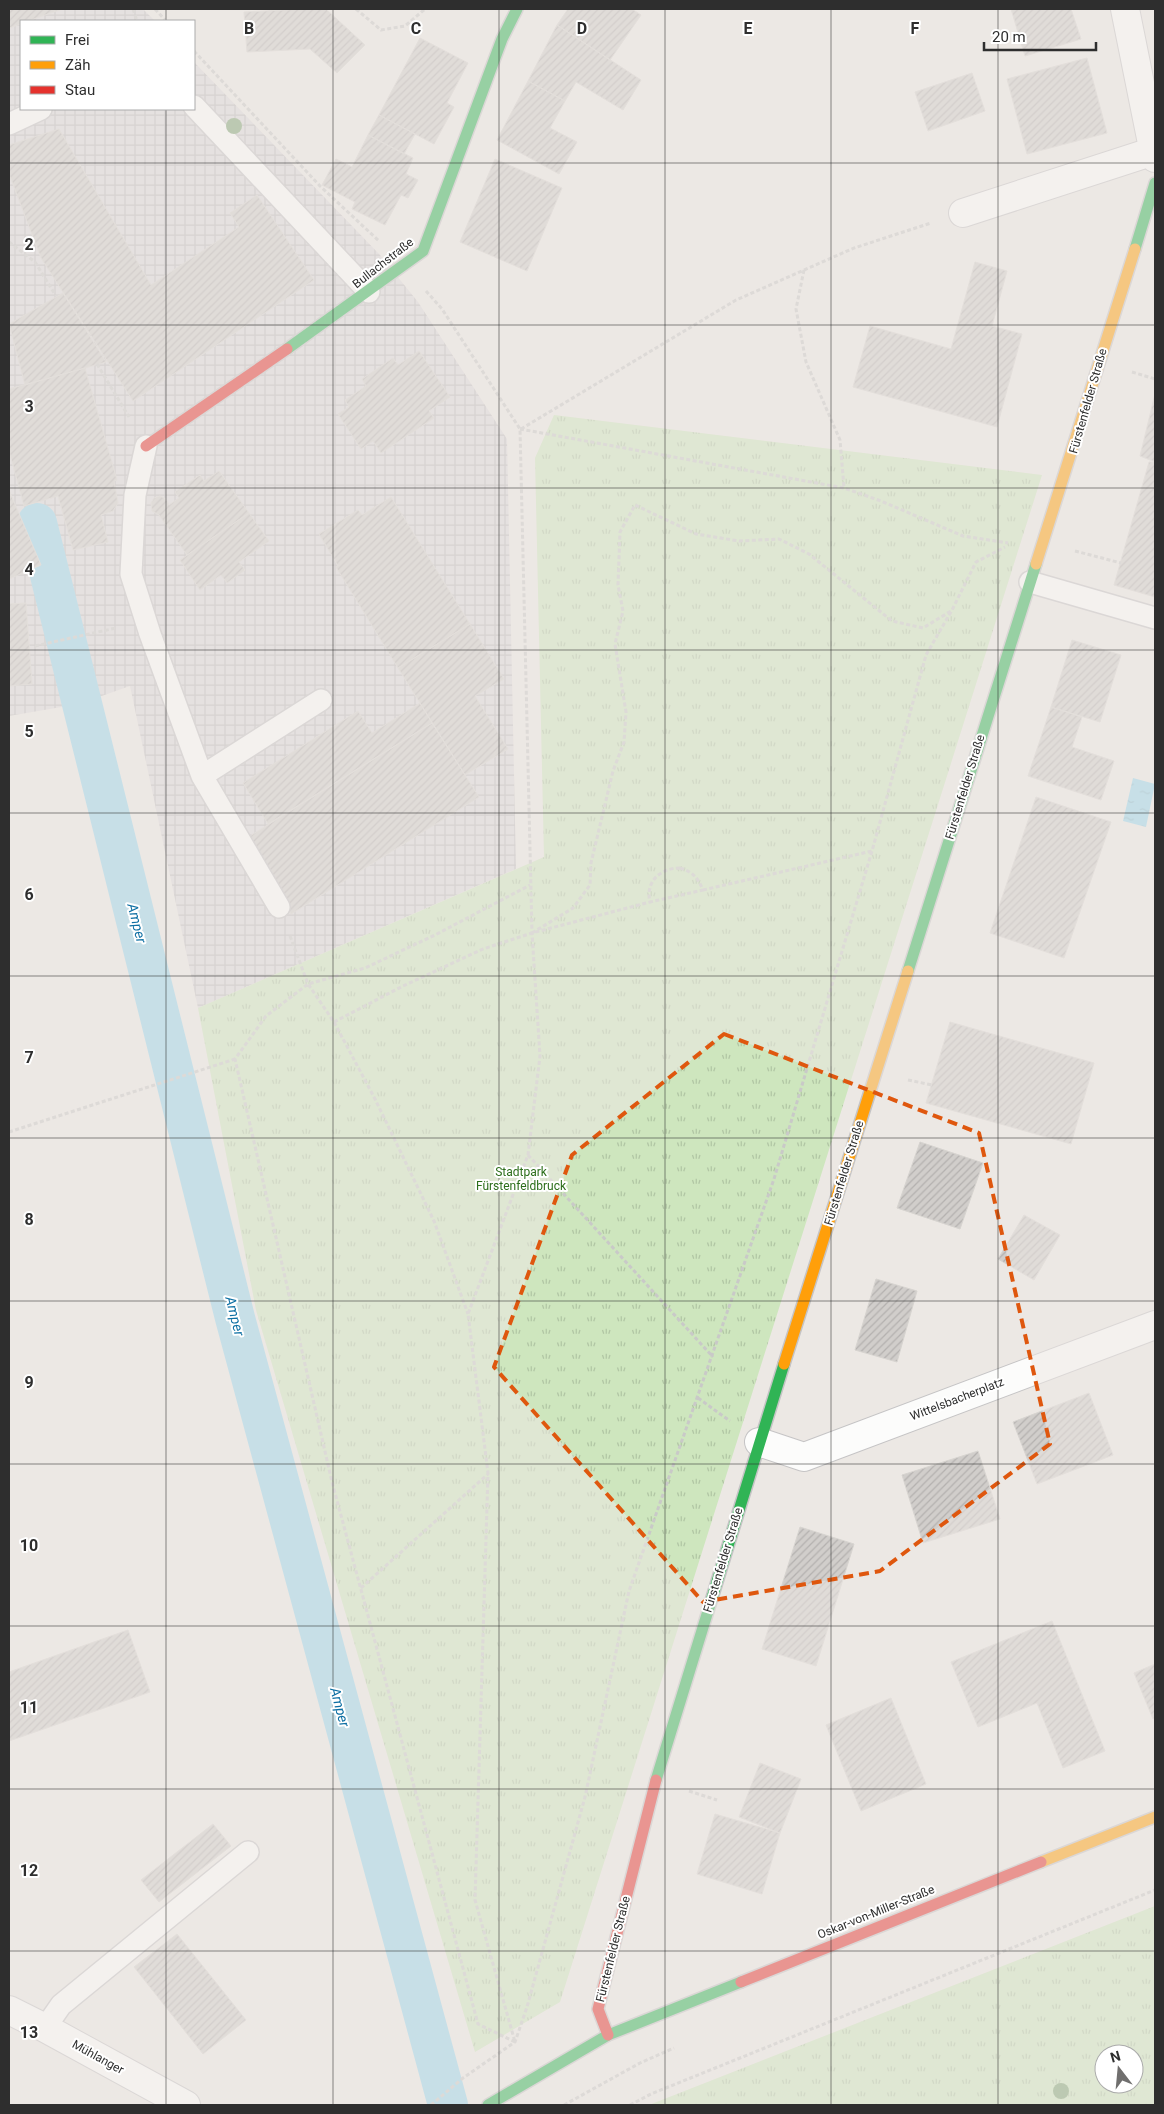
<svg xmlns="http://www.w3.org/2000/svg" width="1164" height="2114" font-family="Roboto,sans-serif">
<style>
.industrial{fill:url(#industrial-grid)}
.grass{fill:url(#grass-tufts);fill-rule:evenodd}
.water{fill:url(#water-ripples)}
.lines{fill:none;stroke-linecap:round;stroke-linejoin:round}
.canal{stroke:#99d6ec;stroke-width:40}
.building{fill:url(#building-hatch);stroke:#d7d4d0}
.lane-casing{stroke:#c5c4c5;stroke-width:24}
.street-casing{stroke:#c5c4c5;stroke-width:30}
.fast-casing{stroke:#c5c4c5;stroke-width:14}
.slow-casing{stroke:#c5c4c5;stroke-width:14}
.jam-casing{stroke:#c5c4c5;stroke-width:14}
.path{stroke:#c9c9c8;stroke-width:3;stroke-dasharray:4 2.5;stroke-linecap:butt}
.lane{stroke:#fcfcfb;stroke-width:21}
.street{stroke:#fcfcfb;stroke-width:28}
.fast{stroke:#30b455;stroke-width:11}
.slow{stroke:#ff9f0a;stroke-width:11}
.jam{stroke:#e5322d;stroke-width:11}
.tree{fill:#82a575}
.marked{fill:none;stroke:#df570e;stroke-width:4;stroke-dasharray:10 6;stroke-linejoin:round}
.grid{fill:none;stroke:#2e2e2e;stroke-width:1;stroke-opacity:0.55}
.labels{text-anchor:middle;dominant-baseline:central;stroke-width:4;stroke-linejoin:round;paint-order:stroke}
.street-label{font-size:12px;fill:#2e2e2e;stroke:#fff}
.park-label{font-size:12px;fill:#2c6e1b;stroke:#fff}
.water-label{font-size:14px;font-style:italic;fill:#0d6fa3;stroke:#fff}
.grid-label{font-size:16px;text-anchor:middle;font-weight:bold;fill:#2e2e2e;stroke:#fff;stroke-width:4;stroke-linejoin:round;paint-order:stroke}
</style>
<defs>
<pattern id="industrial-grid" width="8" height="8" patternUnits="userSpaceOnUse" patternTransform="scale(1.25)"><rect width="8" height="8" fill="#dcd9db"/><path d="M0 4h8M4 0v8" fill="none" stroke="#bdbbbc"/></pattern>
<pattern id="grass-tufts" width="24" height="20" patternUnits="userSpaceOnUse" patternTransform="scale(1.25)"><rect width="24" height="20" fill="#cee6be"/><path d="M3 7l-1-3M5 7V3M7 7l1-3M15 17l-1-3M17 17v-4M19 17l1-3" fill="none" stroke="#b1c6a4"/></pattern>
<pattern id="water-ripples" width="26" height="14" patternUnits="userSpaceOnUse" patternTransform="scale(1.25)"><rect width="26" height="14" fill="#99d6ec"/><path d="M2 4q2-2 4 0t4 0M15 11q2-2 4 0t4 0" fill="none" stroke="#84b8cb"/></pattern>
<pattern id="building-hatch" width="6" height="6" patternUnits="userSpaceOnUse" patternTransform="scale(1.25)"><rect width="6" height="6" fill="#d1cecb"/><path d="M-1 1l2-2M0 6l6-6M5 7l2-2" fill="none" stroke="#b4b1af"/></pattern>
</defs>
<rect width="100%" height="100%" fill="#ece8e4"/>
<path class="industrial" d="M9 9H143L155 21H21V109H194V62L380 255 418 302 507 439 516 869 198 1008 130 686 79 704 9 716Z"/>
<path class="grass" d="M554 415 1042 475 560 2002 475 2052 256 1310 198 1008 544 857 535 458Z
M1155 1906V2105H649ZM1104 2054H1134V2084H1104Z"/>
<path class="water" d="M1133 778 1155 784 1146 827 1123 821Z"/>
<g class="lines">
<path class="canal" d="M37 523 235 1318 448 2105"/>
</g>
<path class="building" d="M9 9H62L28 21H21V24L9 28Z
M304 9H326L365 45 337 73 310 49 247 52 244 12Z
M568 9H632L641 15 610 60 557 25Z
M1011 9H1071L1081 39 1025 56Z
M557 25 641 80 623 110 576 82 565 101 528 81Z
M420 38 468 63 447 103 454 107 434 144 379 115Z
M1087 58 1107 133 1027 154 1007 79Z
M972 73 985 111 928 131 915 92Z
M528 81 565 101 550 128 577 142 559 174 497 140Z
M379 115 415 134 404 154 368 135Z
M59 129 151 285 239 227 230 213 257 195 314 280 133 401 41 258 9 174V145Z
M368 135 413 158 406 174 418 180 408 198 401 195 385 225 352 209 355 202 322 185 336 159 352 167Z
M495 159 562 188 527 271 460 242Z
M975 262 1007 271 992 326 1022 334 997 427 853 387 870 326 951 349Z
M63 293 106 362 25 385 9 324Z
M419 351 450 397 429 411 434 418 381 453 373 441 361 449 338 414 349 407 345 400 366 386 362 379 393 358 398 365Z
M85 368 117 480 114 481 118 503 113 511 101 515 108 542 73 550 58 496 24 506 9 451V389Z
M1155 394V462L1140 456Z
M1149 462H1155V597L1114 585Z
M219 471 249 513 187 555 159 515 152 511 151 503 154 498 160 496 166 499 169 505 179 498 175 492 200 475 204 481Z
M9 490 41 565 9 579Z
M391 497 470 624 398 668 336 567 338 566 319 534 358 510 362 515Z
M249 513 269 541 239 562 245 570 227 583 221 575 200 590 180 560Z
M26 603 32 684 9 686V604Z
M470 624 504 679 475 696 508 749 465 775 398 668Z
M1072 640 1121 655 1100 722 1051 707Z
M420 703 432 723 268 824 243 783 358 711 372 733Z
M1051 707 1082 717 1072 747 1114 761 1101 800 1028 776Z
M432 723 479 797 291 914 245 839Z
M1036 797 1111 822 1064 958 990 933Z
M950 1022 1094 1063 1071 1144 926 1103Z
M920 1142 983 1163 960 1229 897 1208Z
M1024 1215 1060 1235 1034 1280 998 1259Z
M876 1279 917 1291 897 1362 855 1350Z
M1089 1393 1113 1455 1037 1484 1013 1422Z
M978 1451 1000 1519 923 1543 902 1475Z
M800 1527 854 1544 816 1666 762 1649Z
M1052 1621 1105 1751 1063 1768 1037 1703 978 1727 951 1662Z
M128 1630 150 1692 9 1741V1672Z
M1155 1664V1718L1153 1719 1134 1673Z
M891 1698 926 1784 861 1811 826 1725Z
M760 1763 801 1779 780 1833 739 1817Z
M715 1814 780 1833 762 1894 697 1874Z
M213 1824 231 1846 159 1902 141 1880Z
M177 1934 246 2020 203 2054 134 1967Z"/>
<g class="lines">
<defs>
<path id="lane" d="M194 106 369 292
M9 124 41 109
M146 446 135 495 131 574 150 634 202 776 279 907
M1030 582 1155 618
M202 776 321 700
M45 2028 61 2005 248 1852"/>
<path id="street" d="M1125 9 1155 158
M963 213 1154 151
M759 1442 804 1457 1155 1325
M9 2010 45 2028 186 2105"/>
<path id="fast" d="M1135 249 1155 183
M287 349 423 251 502 39 517 9
M908 971 1036 564
M656 1780 784 1364
M488 2105 608 2035 741 1982"/>
<path id="slow" d="M1036 564 1135 249
M784 1364 908 971
M1041 1862 1155 1817"/>
<path id="jam" d="M146 446 287 349
M741 1982 1041 1862
M608 2035 598 2009 656 1780"/>
</defs>
<use href="#lane" class="lane-casing"/>
<use href="#street" class="street-casing"/>
<use href="#fast" class="fast-casing"/>
<use href="#slow" class="slow-casing"/>
<use href="#jam" class="jam-casing"/>
<path class="path" d="M133 9 137 21
M155 9 166 21
M356 9 381 30 405 26 425 9
M194 51 320 186 379 241
M9 242 35 262 56 296
M804 270 796 309 806 362 840 440 844 488
M426 291 442 309 520 429 532 933 540 1056 528 1155 468 1314 488 1473 475 1900 515 2042
M97 364 129 417
M1132 372 1155 379
M520 429 844 488 881 501 963 536 1008 543
M521 429 736 300 854 248 931 223
M1075 551 1121 563
M35 646 116 628
M680 868C693 872 698 878 703 890L650 902C645 882 660 868 680 868Z
M703 890 872 851
M532 933 573 908 590 885 591 863 613 771 624 742 626 712 615 644 623 611 618 585 620 532 635 505 696 534 739 541 779 539 809 554 892 621 923 628 951 611
M290 936 308 984 334 1022 375 1099 434 1221 468 1314
M334 1022 403 986 483 949 532 933 650 902
M908 1080 932 1085
M9 1132 235 1059
M528 1155 713 1357
M698 1398 730 1421
M361 1588 488 1474
M689 1791 717 1800
M515 2042 478 2024 332 1482 235 1059 266 1016 308 984 365 968 435 935 530 885
M431 2105 463 2078 515 2042 527 2007 585 1797 629 1591 774 1179 872 851 926 655 952 610 976 562 1005 547
M564 2105 640 2063 674 2048
M630 2105 651 2094 1155 1890"/>
<use href="#lane" class="lane"/>
<use href="#street" class="street"/>
<use href="#fast" class="fast"/>
<use href="#slow" class="slow"/>
<use href="#jam" class="jam"/>
</g>
<g class="tree">
<circle cx="234" cy="126" r="8"/>
<circle cx="1061" cy="2091" r="8"/>
</g>
<path d="M0 0H1164V2114H0ZM724 1034 979 1133 1050 1444 880 1571 703 1602 494 1367 572 1155Z" fill="#ece8e4" fill-opacity=".55" fill-rule="evenodd"/>
<path class="marked" d="M724 1034 979 1133 1050 1444 880 1571 703 1602 494 1367 572 1155Z"/>
<path class="grid" d="M166 9V21M333 9V2105M499 9V2105M665 9V2105M831 9V2105M998 9V2105M166 109V2105M9 163H1155M9 325H1155M9 488H1155M9 650H1155M9 813H1155M9 976H1155M9 1138H1155M9 1301H1155M9 1464H1155M9 1626H1155M9 1789H1155M9 1951H1155"/>
<g class="labels">
<g class="street-label">
<text transform="translate(383 263) rotate(-38)">Bullachstraße</text>
<text transform="translate(1088 401) rotate(-74)">Fürstenfelder Straße</text>
<text transform="translate(965 787) rotate(-73)">Fürstenfelder Straße</text>
<text transform="translate(844 1173) rotate(-73)">Fürstenfelder Straße</text>
<text transform="translate(957 1399) rotate(-21)">Wittelsbacherplatz</text>
<text transform="translate(723 1560) rotate(-73)">Fürstenfelder Straße</text>
<text transform="translate(876 1912) rotate(-22)">Oskar-von-Miller-Straße</text>
<text transform="translate(613 1949) rotate(-76)">Fürstenfelder Straße</text>
<text transform="translate(98 2057) rotate(29)">Mühlanger</text>
</g>
<g class="park-label">
<text x="521" y="1172">Stadtpark<tspan x="521" dy="14">Fürstenfeldbruck</tspan></text>
</g>
<g class="water-label">
<text transform="translate(137 923) rotate(76)">Amper</text>
<text transform="translate(235 1316) rotate(76)">Amper</text>
<text transform="translate(340 1707) rotate(75)">Amper</text>
</g>
</g>
<g class="grid-label">
<text x="249" y="34">B</text>
<text x="416" y="34">C</text>
<text x="582" y="34">D</text>
<text x="748" y="34">E</text>
<text x="915" y="34">F</text>
<text x="29" y="250">2</text>
<text x="29" y="412">3</text>
<text x="29" y="575">4</text>
<text x="29" y="737">5</text>
<text x="29" y="900">6</text>
<text x="29" y="1063">7</text>
<text x="29" y="1225">8</text>
<text x="29" y="1388">9</text>
<text x="29" y="1551">10</text>
<text x="29" y="1713">11</text>
<text x="29" y="1876">12</text>
<text x="29" y="2038">13</text>
</g>
<rect width="1164" height="2114" fill="none" stroke="#2e2e2e" stroke-width="20"/>
<rect x="20" y="20" width="175" height="90" fill="#ffffff" stroke="#ababab"/>
<rect x="30" y="36" width="25" height="8" fill="#30b455" stroke="#ababab"/>
<text x="65" y="45" font-size="15" fill="#2e2e2e">Frei</text>
<rect x="30" y="61" width="25" height="8" fill="#ff9f0a" stroke="#ababab"/>
<text x="65" y="70" font-size="15" fill="#2e2e2e">Zäh</text>
<rect x="30" y="86" width="25" height="8" fill="#e5322d" stroke="#ababab"/>
<text x="65" y="95" font-size="15" fill="#2e2e2e">Stau</text>
<g transform="translate(1119 2069) rotate(344)"><circle r="24" fill="#ffffff" stroke="#ababab"/>
<path d="M0-4L9 19L0 12L-9 19Z" fill="#706f6e"/>
<text y="-8" font-size="14" font-weight="bold" text-anchor="middle" fill="#2e2e2e">N</text>
</g>
<path d="M984 42v8h112v-8" fill="none" stroke="#2e2e2e" stroke-width="2.5"/>
<text x="992" y="42" font-size="15" fill="#2e2e2e" stroke="#ffffff" stroke-width="4" paint-order="stroke">20 m</text>
</svg>
